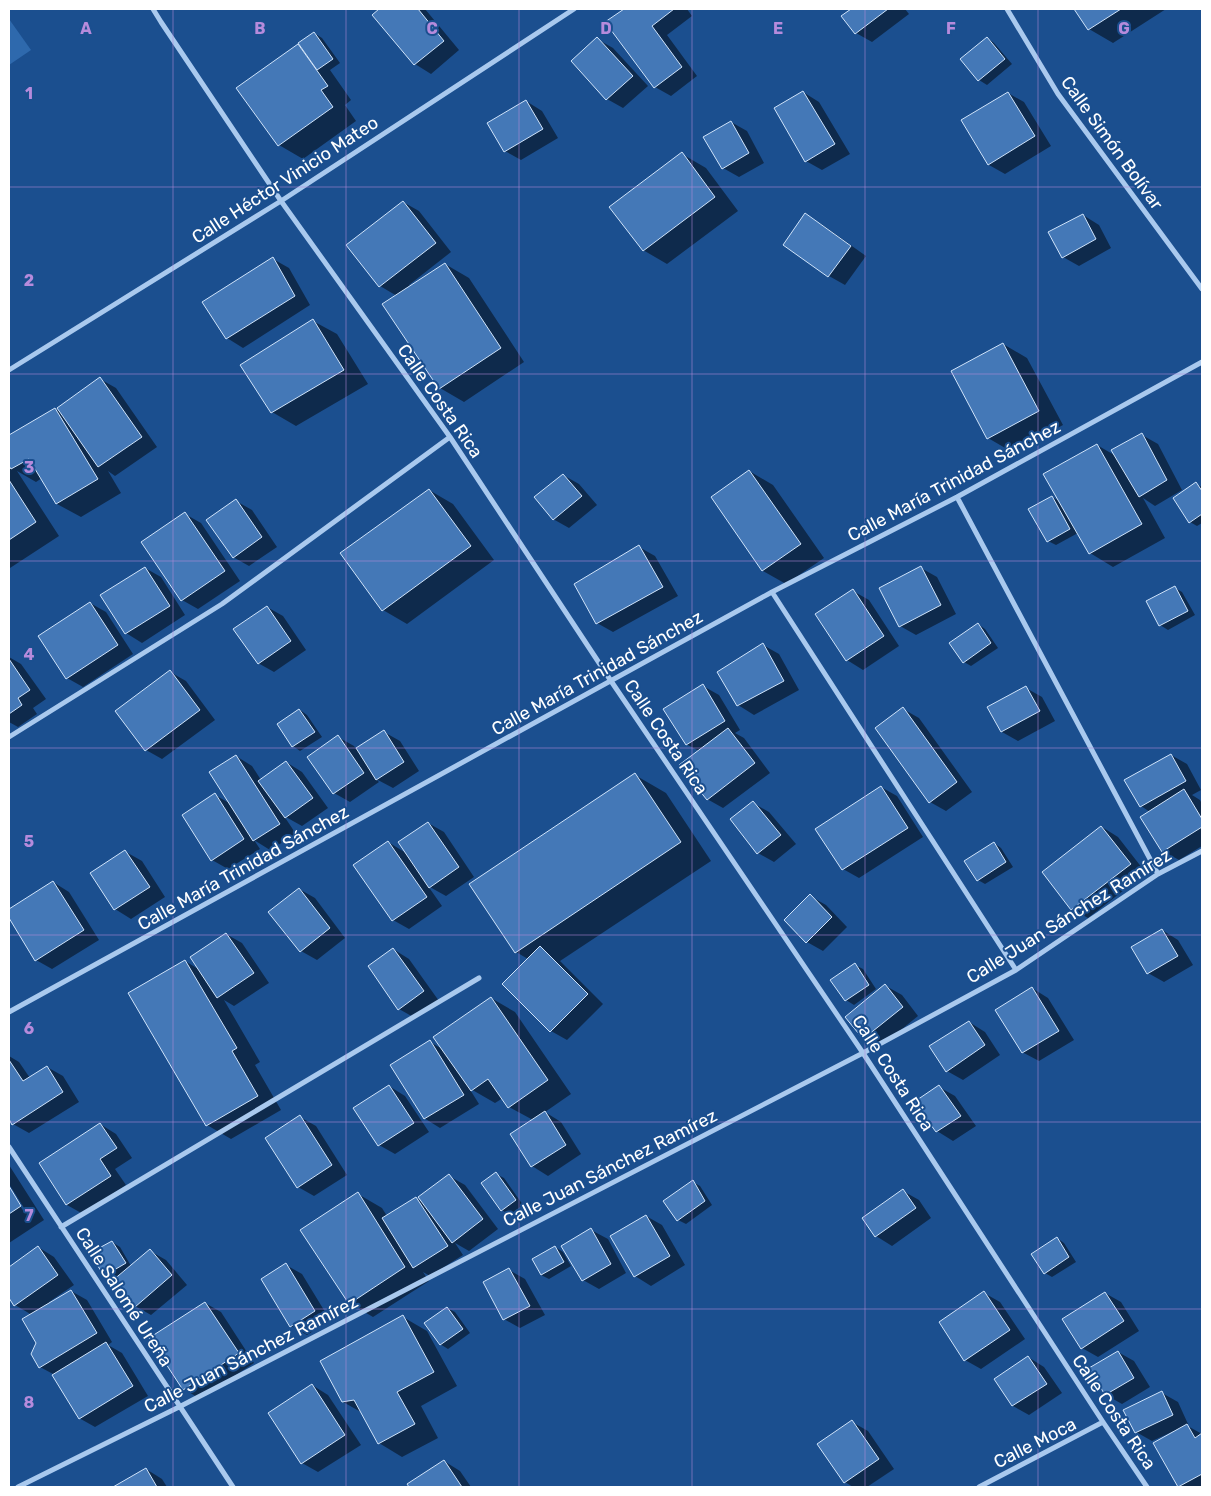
<svg xmlns="http://www.w3.org/2000/svg" width="1211" height="1496" font-family="Rubik,sans-serif">
<style>
.green{fill:#2e69ad}
.shadow{fill:#0007}
.building{fill:#4478b7;stroke:#cfe3fa}
.lines{fill:none;stroke-linecap:round;stroke-linejoin:round}
.minor{stroke:#a9c9ee;stroke-width:5}
.grid{fill:none;stroke:#b68bdc;stroke-width:1;stroke-opacity:0.55}
.labels{text-anchor:middle;dominant-baseline:central;stroke-width:4;stroke-linejoin:round;paint-order:stroke}
.street-label{font-size:18px;fill:#fff;stroke:#1b4f8f}
.grid-label{font-size:16px;text-anchor:middle;font-weight:bold;fill:#b68bdc;stroke:#1b4f8f;stroke-width:4;stroke-linejoin:round;paint-order:stroke}
</style>
<rect width="100%" height="100%" fill="#1b4f8f"/>
<path class="green" d="M9 19 31 50 9 65Z"/>
<path class="shadow" d="M381 9H425L459 50 431 74 415 64 374 15Z
M626 9H687L692 16 667 35 697 76 671 96 655 87 607 23Z
M853 9H905L909 14 872 42 856 33 843 16Z
M1076 9H1166L1113 43 1089 29Z
M314 33 322 38 340 63 330 70 351 100 345 105 356 121 303 159 279 145 238 88 298 45 302 47Z
M987 38 994 43 1012 64 987 85 979 80 962 59Z
M597 39 613 48 648 86 623 108 607 99Z
M803 92 819 102 850 154 822 170 806 161Z
M1008 93 1024 102 1051 146 1005 174 989 165 962 121Z
M526 101 542 111 558 138 521 160 505 151Z
M731 122 747 131 764 163 739 177 723 168Z
M682 154 706 168 738 211 667 264 643 250Z
M403 202 419 211 451 252 409 285 411 287 445 264 469 278 524 362 464 402 440 388 397 296 380 286 348 245Z
M805 215 821 224 866 256 845 285 829 276 785 245Z
M1083 215 1099 225 1111 248 1079 266 1063 257Z
M273 259 289 268 310 305 243 348 227 338Z
M313 321 337 334 368 384 296 426 272 412 242 365Z
M1003 344 1027 358 1063 425 1012 452 988 438Z
M100 379 116 388 157 447 115 476 108 471 121 493 81 517 57 504 42 478 36 482 17 471 59 536 10 568 9 567V436L55 409 62 413Z
M1142 435 1158 444 1182 490 1155 506 1143 498 1165 538 1113 567 1090 553 1078 533 1056 545 1048 541 1052 497 1061 502 1097 445 1116 456Z
M749 471 773 485 824 558 786 584 763 571Z
M563 475 579 484 597 505 569 528 553 519Z
M1196 484 1202 487V523L1197 526 1190 522Z
M429 490 453 504 494 560 407 624 383 610Z
M236 501 252 510 277 547 249 566 233 557Z
M185 514 201 523 240 581 198 609 182 600Z
M639 547 655 556 678 596 613 632 597 623Z
M145 568 161 577 185 615 142 643 126 633Z
M921 568 937 577 956 614 916 635 900 626Z
M1175 588 1182 592 1195 615 1168 630 1160 625 1148 602Z
M853 591 869 600 899 646 863 670 847 660Z
M90 603 106 612 133 654 83 687 67 678Z
M267 607 283 616 306 650 274 672 258 663Z
M978 624 985 629 998 648 971 666 964 662Z
M763 645 779 654 799 690 754 715 738 705Z
M9 657 21 664 46 699 33 708 37 714 18 727 9 722Z
M170 672 186 681 215 720 162 759 146 750Z
M703 686 719 695 740 730 735 733 744 738 770 773 723 808 707 799 699 751 686 744Z
M1026 688 1042 697 1055 721 1018 741 1002 732Z
M903 709 919 718 972 792 946 811 930 802Z
M300 710 307 715 322 737 300 751 293 746Z
M384 732 400 741 419 771 393 788 376 779 379 782 350 802 334 793 338 737 354 746 356 749Z
M1171 755 1187 764 1201 790 1192 795 1200 800 1202 804V846L1179 860 1163 851 1150 812 1141 806Z
M236 756 252 766 261 780 286 762 302 772 328 808 302 826 284 816 296 834 270 850 254 840 260 849 228 869 212 860 215 795 231 804Z
M635 775 666 793 711 861 560 961 603 1004 567 1040 551 1031 528 959 516 952Z
M881 787 897 796 923 837 859 878 843 869Z
M753 803 769 812 796 844 774 862 758 853Z
M428 823 444 832 474 877 446 896 428 886 442 906 409 929 393 920 388 842 406 853Z
M1102 827 1118 837 1146 873 1088 918 1072 909Z
M994 843 1001 848 1013 867 985 884 978 880Z
M126 852 142 861 165 897 131 919 115 909Z
M53 882 69 892 99 940 52 969 36 960 9 916V910Z
M299 889 315 898 345 938 317 960 301 951Z
M810 896 826 905 847 927 823 951 807 942 786 920Z
M1162 930 1178 940 1193 965 1164 982 1148 973Z
M226 934 242 943 269 983 234 1006 224 1000 260 1062 255 1065 281 1110 231 1139 207 1125 185 961 200 970Z
M393 949 409 959 439 1001 415 1018 399 1009Z
M855 965 863 969 876 989 854 1005 846 1000 832 981Z
M886 986 902 995 918 1016 880 1047 864 1038Z
M1032 988 1048 998 1074 1040 1039 1061 1022 1052Z
M491 998 515 1012 571 1094 545 1112 561 1122 581 1154 548 1176 532 1166 512 1134 533 1120 509 1107 503 1098 495 1103 469 1088 479 1104 440 1128 424 1118 430 1042 444 1050Z
M969 1022 985 1032 1000 1055 963 1080 947 1071Z
M9 1056 19 1062 30 1078 47 1067 63 1076 79 1102 29 1133 13 1124 9 1117Z
M389 1086 405 1096 429 1132 395 1154 379 1145Z
M939 1087 955 1096 976 1126 953 1141 937 1131 916 1102Z
M300 1117 316 1126 347 1175 314 1196 298 1187Z
M100 1124 116 1134 132 1158 115 1169 126 1185 83 1214 67 1205 40 1164Z
M9 1165 44 1220 9 1243V1188L24 1212 26 1211 9 1184Z
M496 1174 504 1178 523 1205 509 1215 502 1210Z
M449 1176 465 1185 498 1229 469 1251 455 1243 463 1255 430 1276 423 1272 429 1281 373 1317 349 1303 358 1194 382 1208 387 1216 416 1198 424 1203Z
M693 1182 700 1186 712 1205 686 1224 678 1220Z
M903 1191 919 1200 931 1218 892 1246 876 1236 863 1219Z
M646 1216 662 1225 685 1265 651 1286 635 1276Z
M591 1230 608 1239 626 1273 599 1289 583 1280Z
M1057 1238 1064 1243 1076 1262 1052 1277 1045 1273Z
M112 1242 120 1247 131 1266 150 1251 166 1260 187 1285 151 1315 135 1306 113 1280 105 1275Z
M38 1247 54 1257 74 1285 49 1302 50 1304 71 1291 87 1300 112 1342 108 1345 122 1353 148 1396 95 1427 79 1418 53 1374 40 1367 32 1315 15 1305 9 1296V1268Z
M555 1247 563 1252 571 1266 549 1279 541 1275Z
M286 1265 302 1274 330 1320 307 1335 291 1326Z
M509 1270 525 1279 545 1315 520 1328 504 1319Z
M984 1293 1000 1302 1025 1339 981 1369 965 1360Z
M1105 1293 1121 1302 1139 1331 1098 1357 1082 1348Z
M205 1303 221 1312 254 1363 200 1399 184 1389Z
M447 1308 455 1312 470 1333 448 1349 440 1344Z
M403 1317 427 1331 457 1386 421 1406 438 1438 402 1457 379 1443 361 1412 343 1402Z
M1118 1352 1134 1361 1150 1387 1122 1404 1106 1395 1091 1368Z
M1028 1357 1044 1367 1062 1393 1029 1415 1013 1406 995 1379Z
M312 1385 328 1395 361 1445 318 1472 302 1463Z
M1162 1393 1178 1402 1188 1424 1186 1425 1202 1434V1487L1179 1486 1174 1431 1152 1441 1136 1432Z
M852 1422 868 1431 894 1469 867 1487H853L845 1482Z
M444 1461 460 1471 471 1487H411L409 1485Z
M146 1469 162 1479 167 1487H115Z"/>
<path class="building" d="M379 9H418L444 41 414 65 372 15Z
M624 9H674L652 26 682 67 654 88 605 22Z
M851 9H888L855 34 841 16Z
M1074 9H1121L1088 30Z
M314 32 333 59 317 70 298 43Z
M597 37 633 76 606 100 571 61Z
M987 37 1005 59 978 81 960 59Z
M298 44 328 86 321 90 333 107 278 146 236 88Z
M803 91 835 144 805 162 774 108Z
M1008 92 1035 136 988 165 961 120Z
M526 100 543 129 504 152 487 123Z
M731 121 749 153 722 169 703 137Z
M682 152 715 197 643 251 609 207Z
M403 201 436 243 379 287 346 245Z
M805 213 851 246 828 277 783 245Z
M1083 214 1096 239 1062 258 1048 232Z
M273 257 295 296 226 339 202 302Z
M445 263 501 348 439 389 382 304Z
M313 319 344 370 271 413 240 365Z
M1003 343 1039 411 987 439 951 371Z
M100 377 142 437 98 467 57 408Z
M55 408 98 479 56 504 29 459 11 469 9 466V435Z
M1142 433 1167 480 1139 497 1111 450Z
M1097 444 1142 524 1089 554 1043 474Z
M749 470 801 544 762 571 711 497Z
M563 474 582 496 553 520 534 497Z
M9 480 36 522 9 540Z
M1196 482 1202 491V514L1189 523 1173 498Z
M429 489 471 546 382 611 340 553Z
M1052 496 1070 529 1047 542 1028 509Z
M236 499 262 537 233 558 206 520Z
M185 512 225 571 181 601 141 542Z
M639 545 663 587 596 624 574 584Z
M921 566 941 605 899 627 879 588Z
M145 567 170 606 125 634 100 595Z
M1175 586 1188 611 1159 626 1146 601Z
M853 589 884 636 846 661 815 614Z
M90 602 118 645 66 679 38 636Z
M267 606 291 641 258 664 233 629Z
M978 623 991 643 963 663 949 643Z
M763 643 784 681 737 706 717 672Z
M9 659 30 690 18 698 22 705 9 714Z
M170 670 200 710 145 751 115 711Z
M703 684 725 721 686 745 663 709Z
M1026 686 1040 711 1001 732 987 707Z
M903 707 957 782 929 803 875 728Z
M299 709 315 732 292 747 277 724Z
M728 728 755 763 707 800 679 765Z
M384 730 404 762 376 780 356 748Z
M338 735 364 773 333 794 307 757Z
M1171 754 1186 781 1140 807 1124 780Z
M236 755 280 824 253 841 209 772Z
M286 761 313 798 285 818 258 781Z
M635 773 681 842 515 953 469 884Z
M881 786 908 828 842 870 815 829Z
M1184 789 1202 819V827L1162 852 1140 817Z
M215 793 244 839 211 861 182 815Z
M753 801 781 835 757 854 730 819Z
M428 822 459 867 429 888 398 842Z
M1101 826 1131 864 1071 910 1042 872Z
M388 841 427 897 392 921 353 865Z
M994 842 1006 862 977 881 964 861Z
M125 850 150 887 114 910 90 873Z
M53 881 84 930 35 961 9 918V909Z
M299 888 330 928 300 952 268 912Z
M810 894 832 917 806 943 784 920Z
M1162 929 1178 956 1147 974 1131 947Z
M226 933 254 973 217 998 190 957Z
M540 946 588 994 550 1032 502 984Z
M393 948 424 991 398 1010 368 966Z
M185 960 237 1048 232 1051 258 1096 206 1126 128 993Z
M855 963 869 985 845 1001 830 980Z
M885 984 903 1007 863 1039 845 1017Z
M1032 987 1059 1031 1022 1053 995 1010Z
M491 997 548 1080 508 1108 488 1079 471 1091 433 1037Z
M969 1021 985 1045 946 1072 929 1046Z
M430 1040 464 1095 424 1119 390 1065Z
M9 1060 23 1081 47 1066 63 1092 12 1125 9 1119Z
M389 1085 414 1123 378 1146 353 1108Z
M939 1085 961 1116 936 1132 914 1102Z
M545 1111 566 1145 531 1167 510 1134Z
M300 1115 332 1165 297 1188 265 1138Z
M100 1123 117 1148 100 1159 111 1176 66 1205 39 1163Z
M496 1172 516 1200 501 1211 481 1183Z
M449 1174 483 1219 452 1243 418 1197Z
M693 1180 705 1201 677 1221 663 1201Z
M9 1186 21 1206 9 1214Z
M903 1189 916 1208 875 1237 862 1218Z
M358 1192 405 1267 349 1304 300 1230Z
M416 1197 448 1246 413 1268 382 1218Z
M646 1215 670 1256 634 1277 610 1236Z
M591 1228 611 1264 582 1281 561 1246Z
M1057 1237 1069 1257 1044 1274 1031 1254Z
M112 1241 126 1263 104 1276 90 1253Z
M38 1246 58 1275 14 1306 9 1298V1267Z
M555 1246 564 1262 541 1275 532 1259Z
M150 1249 172 1275 135 1307 112 1281Z
M286 1263 315 1311 290 1327 261 1279Z
M509 1268 530 1306 503 1320 483 1282Z
M71 1290 97 1333 39 1368 31 1354 36 1343 22 1319Z
M984 1291 1010 1330 964 1361 939 1322Z
M1105 1292 1124 1321 1081 1349 1062 1319Z
M205 1302 239 1353 183 1390 149 1338Z
M447 1307 463 1329 440 1345 424 1323Z
M403 1315 434 1372 397 1392 415 1424 378 1444 354 1400 342 1402 320 1361Z
M106 1342 133 1386 79 1419 52 1375Z
M1118 1351 1134 1378 1105 1395 1089 1368Z
M1028 1356 1047 1384 1012 1406 994 1379Z
M312 1384 345 1435 301 1464 268 1413Z
M1162 1391 1173 1415 1135 1433 1123 1410Z
M852 1420 879 1459 844 1483 817 1444Z
M1187 1424 1195 1438 1202 1433V1474L1178 1487 1153 1443Z
M444 1460 462 1487H409L407 1484Z
M146 1468 157 1487H113Z"/>
<g class="lines">
<path class="minor" d="M153 9 161 22 281 201 450 437 611 681 863 1053 1103 1422 1147 1487
M1007 9 1058 94 1202 289
M9 370 281 201 574 9
M957 497 1158 874
M772 592 1016 970
M9 737 222 604 450 437
M9 1012 772 592 957 497 1202 362
M9 1147 233 1487
M61 1227 479 978
M18 1487 179 1407 863 1053 1016 970 1158 874 1202 851
M979 1487 1103 1422"/>
</g>
<path class="grid" d="M173 9V1487M346 9V1487M519 9V1487M692 9V1487M865 9V1487M1038 9V1487M9 187H1202M9 374H1202M9 561H1202M9 748H1202M9 935H1202M9 1122H1202M9 1309H1202"/>
<g class="labels">
<g class="street-label">
<text transform="translate(1112 143) rotate(54)">Calle Simón Bolívar</text>
<text transform="translate(285 180) rotate(-33)">Calle Héctor Vinicio Mateo</text>
<text transform="translate(440 401) rotate(55)">Calle Costa Rica</text>
<text transform="translate(954 481) rotate(-28)">Calle María Trinidad Sánchez</text>
<text transform="translate(597 673) rotate(-29)">Calle María Trinidad Sánchez</text>
<text transform="translate(666 737) rotate(56)">Calle Costa Rica</text>
<text transform="translate(243 868) rotate(-29)">Calle María Trinidad Sánchez</text>
<text transform="translate(1069 916) rotate(-32)">Calle Juan Sánchez Ramírez</text>
<text transform="translate(893 1073) rotate(57)">Calle Costa Rica</text>
<text transform="translate(610 1168) rotate(-27)">Calle Juan Sánchez Ramírez</text>
<text transform="translate(124 1297) rotate(57)">Calle Salomé Ureña</text>
<text transform="translate(251 1354) rotate(-27)">Calle Juan Sánchez Ramírez</text>
<text transform="translate(1114 1412) rotate(56)">Calle Costa Rica</text>
<text transform="translate(1035 1443) rotate(-27)">Calle Moca</text>
</g>
</g>
<g class="grid-label">
<text x="86" y="34">A</text>
<text x="260" y="34">B</text>
<text x="432" y="34">C</text>
<text x="606" y="34">D</text>
<text x="778" y="34">E</text>
<text x="951" y="34">F</text>
<text x="1124" y="34">G</text>
<text x="29" y="99">1</text>
<text x="29" y="286">2</text>
<text x="29" y="473">3</text>
<text x="29" y="660">4</text>
<text x="29" y="847">5</text>
<text x="29" y="1034">6</text>
<text x="29" y="1221">7</text>
<text x="29" y="1408">8</text>
</g>
<rect width="1211" height="1496" fill="none" stroke="#ffffff" stroke-width="20"/>
</svg>
